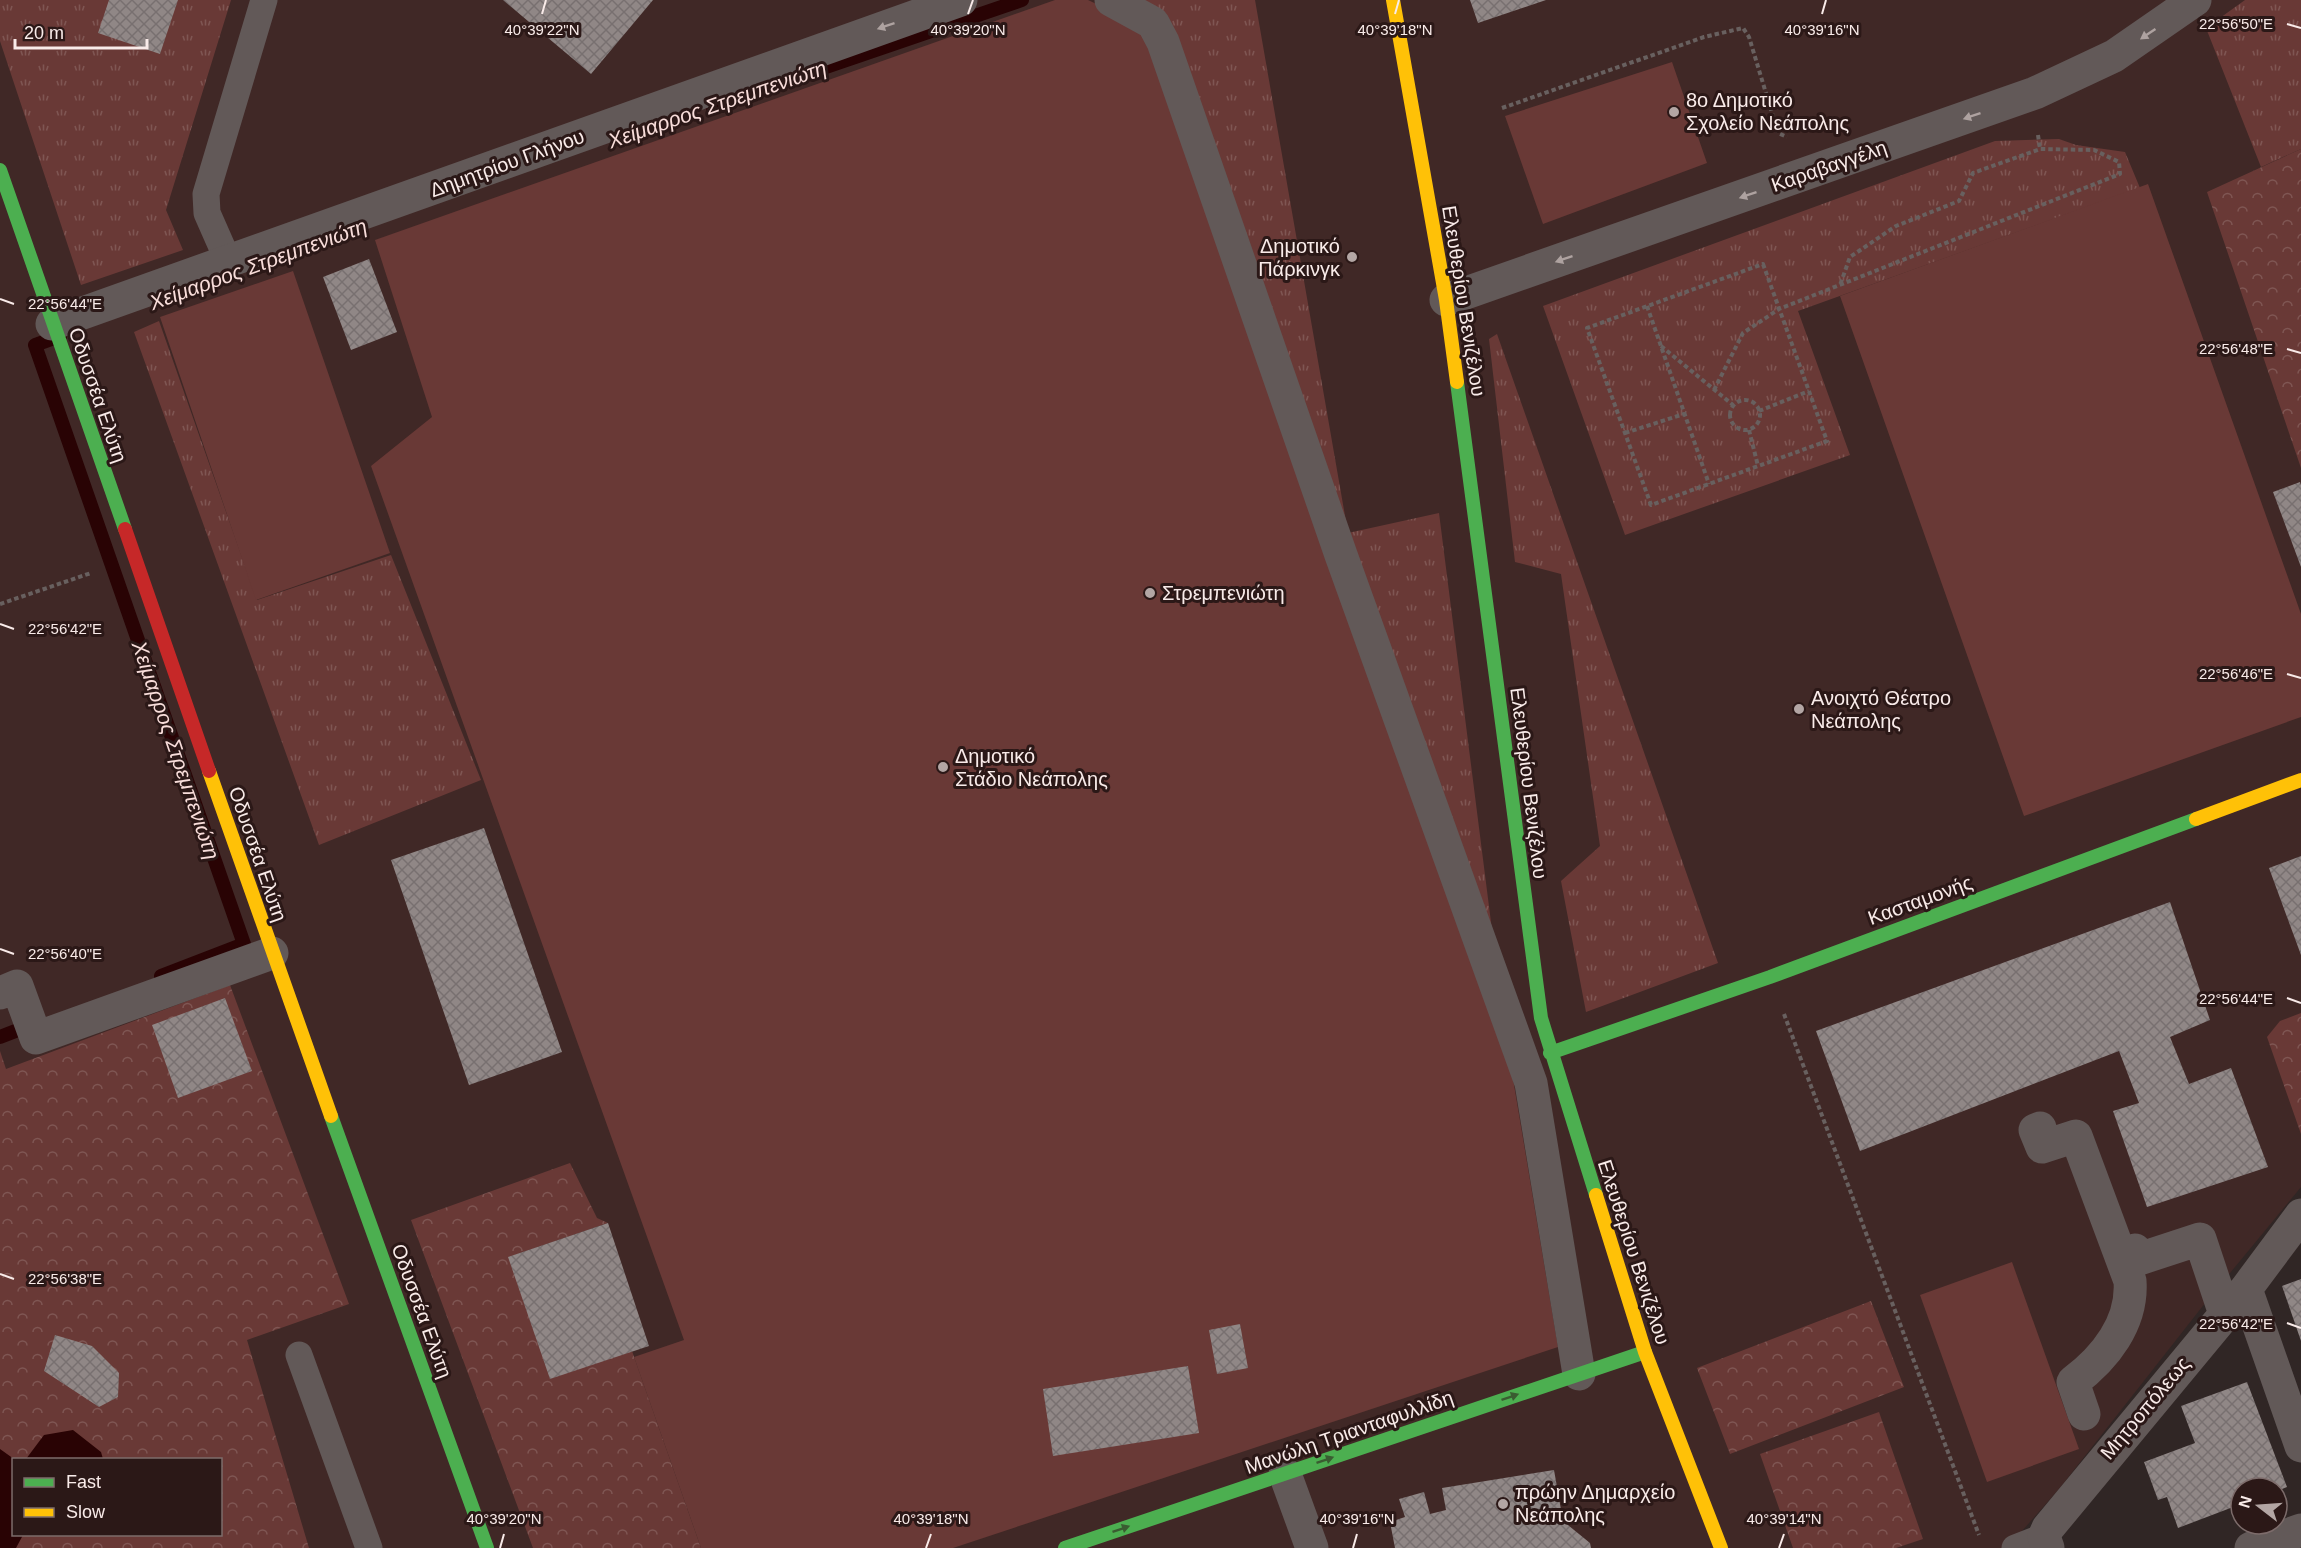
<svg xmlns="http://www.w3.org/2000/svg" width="2301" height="1548" font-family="Arial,sans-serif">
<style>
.built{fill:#402826;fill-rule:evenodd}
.grass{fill:url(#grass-tufts)}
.park{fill:url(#park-crowns);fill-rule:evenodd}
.garden{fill:#693936}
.water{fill:#290304}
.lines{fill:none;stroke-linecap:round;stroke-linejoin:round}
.stream{stroke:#290304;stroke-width:14}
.building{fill:url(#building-cross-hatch)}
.path{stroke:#68605f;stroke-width:4;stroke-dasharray:4.5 3;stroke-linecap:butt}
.lane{stroke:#625958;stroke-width:27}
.street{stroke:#625958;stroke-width:33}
.fast{stroke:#4caf50;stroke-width:14}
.slow{stroke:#ffc107;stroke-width:14}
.jam{stroke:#c62828;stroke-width:14}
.oneway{fill:#aea2a0}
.oneway2{fill:#3a5c31}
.ticks{fill:none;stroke:#f9ebe9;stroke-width:2}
.poi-dot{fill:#b3a6a4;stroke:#2b1817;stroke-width:2}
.labels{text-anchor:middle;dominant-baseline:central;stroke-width:6;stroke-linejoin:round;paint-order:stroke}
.poi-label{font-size:20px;fill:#f9ebe9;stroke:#2b1817;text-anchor:start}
.street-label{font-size:20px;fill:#f9ebe9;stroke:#2b1817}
.water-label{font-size:21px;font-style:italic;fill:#f8ddda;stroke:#2b1817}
.ticks-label{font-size:15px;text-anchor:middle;fill:#f9ebe9;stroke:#2b1817;stroke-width:6;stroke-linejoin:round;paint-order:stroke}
</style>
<defs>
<pattern id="grass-tufts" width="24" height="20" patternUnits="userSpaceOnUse" patternTransform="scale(1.5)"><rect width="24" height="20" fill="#693936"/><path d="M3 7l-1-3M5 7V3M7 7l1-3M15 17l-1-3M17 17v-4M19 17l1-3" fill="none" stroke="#7f5653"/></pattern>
<pattern id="park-crowns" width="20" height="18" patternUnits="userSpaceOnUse" patternTransform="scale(1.5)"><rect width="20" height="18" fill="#693936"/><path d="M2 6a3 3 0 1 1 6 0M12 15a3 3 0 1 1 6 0" fill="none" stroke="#7f5653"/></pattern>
<pattern id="building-cross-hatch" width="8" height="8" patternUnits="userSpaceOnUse" patternTransform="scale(1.5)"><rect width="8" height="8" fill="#908786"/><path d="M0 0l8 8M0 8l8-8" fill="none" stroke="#787070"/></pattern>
</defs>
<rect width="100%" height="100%" fill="#302625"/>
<path class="built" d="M0 0H2301V1187L2202 1307 2059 1489 2022 1531 2028 1548H0ZM14 1460H220V1534H14Z"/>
<path class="grass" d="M0 0H231L166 210 183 250 81 285 0 41Z
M1127 0H1255L1348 533 1439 513 1492 930Z
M2245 0H2301V149L2261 167 2206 28Z
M2059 139 2076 145 2125 152 2140 188 1798 311 1850 455 1625 535 1543 306 1995 141Z
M159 321 257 600 391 555 481 780 319 845 134 332Z
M1497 334 1718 963 1586 1012 1561 881 1600 846 1561 574 1515 562 1489 339Z"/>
<path class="park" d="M2301 149V468L2207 192Z
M230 985 349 1304 247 1340 309 1548H0V1051L6 1069ZM14 1460H220V1534H14Z
M2301 1013V1134L2267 1037 2280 1021Z
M570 1163 597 1218 608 1223 509 1257 632 1351 701 1548H533L411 1220Z
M1871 1301 1904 1387 1730 1454 1697 1368Z
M1879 1412 1923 1539 1896 1548H1793L1760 1454Z"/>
<path class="garden" d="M1055 0H1088L1149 29 1511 1067 1558 1347 953 1548H701L634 1357 684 1340 371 466 432 417 375 240Z
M1672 62 1707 163 1543 224 1505 116Z
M2148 184 2301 614V717L2024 816 1840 296Z
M293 271 390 553 256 600 160 317Z
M2012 1262 2079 1449 1987 1482 1920 1295Z"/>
<path class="water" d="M73 1430 101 1452 103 1459H26L44 1435Z
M0 1449 14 1459V1534L23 1535 16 1548H0Z"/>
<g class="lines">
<path class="stream" d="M712 106 1022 0
M60 336 35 345 244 944 161 976
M0 1037 31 1025"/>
</g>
<path class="building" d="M109 0H178L160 54 98 33Z
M503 0H653L591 74Z
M1470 0H1546L1478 23Z
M369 259 397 332 351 350 323 277Z
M2300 482 2301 485V567L2273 492Z
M484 828 562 1052 469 1085 391 860Z
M2301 856V955L2269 868Z
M2170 902 2210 1020 2170 1037 2189 1084 2231 1068 2268 1167 2147 1207 2113 1111 2139 1103 2119 1051 1860 1151 1816 1031Z
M225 998 252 1071 178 1098 152 1025Z
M608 1223 649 1346 550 1379 508 1257Z
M2301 1279V1341L2282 1286Z
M1240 1324 1248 1368 1217 1374 1209 1330Z
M55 1335 92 1346 119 1373 118 1397 99 1407 44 1371Z
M1188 1366 1199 1433 1053 1456 1043 1389Z
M2247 1382 2287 1487 2277 1491V1488H2241V1504L2178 1528 2167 1497 2158 1500 2144 1462 2195 1443 2181 1406Z
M1554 1470 1563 1521 1590 1543 1591 1548H1395L1390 1522 1405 1517 1399 1499 1424 1492 1430 1514 1446 1510 1442 1488Z"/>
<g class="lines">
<path class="path" d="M1502 108 1704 37 1743 28 1749 37 1778 133 1787 137
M2038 135 2040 149
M1763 264 1827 441 1651 505 1587 328Z
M1647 306 1709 484
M1661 346 1733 405
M1714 390 1743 333 1779 309 2120 174 2119 162 2094 150 2040 149 1973 173 1959 201 1896 226 1850 257 1840 285
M1730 415a15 15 0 1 1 30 0a15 15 0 1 1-30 0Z
M1759 411 1809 391
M1749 430 1758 466
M1625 433 1684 414
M0 604 91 573
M1784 1014 1979 1535"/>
<path class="lane" d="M229 263 207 213 206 194 264 0
M299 1355 369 1548
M2015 1548 2044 1537"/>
<path class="street" d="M1111 0 1153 23 1163 42 1341 555 1531 1083 1579 1374
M1446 300 2035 93 2114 56 2195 0
M52 324 961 0
M0 993 17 986 36 1038 272 953
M2040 1128 2035 1130 2042 1147 2076 1136 2130 1281C2133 1323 2105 1358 2073 1382L2084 1414
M2135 1250 2139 1259 2200 1239 2225 1314
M2246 1289 2301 1446
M1285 1474 1312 1548
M2048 1548 2044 1537 2048 1528 2246 1289 2301 1215
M2251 1548 2301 1530"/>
<path class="fast" d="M0 170 125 529
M1457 382 1541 1018 1596 1195
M1550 1053 1770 977 2196 819
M331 1116 487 1548
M1065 1548 1645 1352"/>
<path class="slow" d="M1393 0 1446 300 1457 382
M209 771 331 1116
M2196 819 2301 780
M1596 1195 1645 1352 1721 1548"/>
<path class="jam" d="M125 529 209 771"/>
</g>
<defs><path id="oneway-solid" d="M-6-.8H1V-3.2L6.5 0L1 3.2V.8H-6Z" transform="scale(1.5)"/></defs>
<g class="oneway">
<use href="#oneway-solid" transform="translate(886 26) rotate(161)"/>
<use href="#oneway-solid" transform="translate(2148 34) rotate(146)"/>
<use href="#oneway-solid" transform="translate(1972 116) rotate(161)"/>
<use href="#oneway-solid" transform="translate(1748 195) rotate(161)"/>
<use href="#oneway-solid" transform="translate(1564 259) rotate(161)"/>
</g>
<g class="oneway2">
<use href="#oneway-solid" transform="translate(1510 1397) rotate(-19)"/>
<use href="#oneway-solid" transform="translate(1325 1460) rotate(-19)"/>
<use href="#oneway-solid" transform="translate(1121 1529) rotate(-19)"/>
</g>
<path class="ticks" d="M542 14 546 0M968 14 973 0M1395 14 1399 0M1822 14 1826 0M2287 24 2301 28M0 299 14 304M2287 349 2301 353M0 624 14 629M2287 674 2301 678M0 949 14 954M2287 998 2301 1003M0 1274 14 1279M2287 1323 2301 1328M500 1548 504 1534M926 1548 931 1534M1353 1548 1357 1534M1779 1548 1784 1534"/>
<g class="poi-dot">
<circle cx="1674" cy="112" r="6"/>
<circle cx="1352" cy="257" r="6"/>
<circle cx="1150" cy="593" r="6"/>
<circle cx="1799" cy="709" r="6"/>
<circle cx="943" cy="767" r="6"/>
<circle cx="1503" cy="1504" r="6"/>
</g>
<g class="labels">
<g class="poi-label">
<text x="1686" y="100">8ο Δημοτικό<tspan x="1686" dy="23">Σχολείο Νεάπολης</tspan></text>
<text x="1340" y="246" text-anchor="end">Δημοτικό<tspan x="1340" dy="23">Πάρκινγκ</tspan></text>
<text x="1162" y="593">Στρεμπενιώτη</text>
<text x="1811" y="698">Ανοιχτό Θέατρο<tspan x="1811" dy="23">Νεάπολης</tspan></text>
<text x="955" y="756">Δημοτικό<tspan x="955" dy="23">Στάδιο Νεάπολης</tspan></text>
<text x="1515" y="1492">πρώην Δημαρχείο<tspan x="1515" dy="23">Νεάπολης</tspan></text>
</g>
<g class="street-label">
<text transform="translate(507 163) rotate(-20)">Δημητρίου Γλήνου</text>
<text transform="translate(1829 166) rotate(-19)">Καραβαγγέλη</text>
<text transform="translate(1464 301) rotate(81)">Ελευθερίου Βενιζέλου</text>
<text transform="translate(98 395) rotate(71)">Οδυσσέα Ελύτη</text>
<text transform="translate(1529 783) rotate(83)">Ελευθερίου Βενιζέλου</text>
<text transform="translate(258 854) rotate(71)">Οδυσσέα Ελύτη</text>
<text transform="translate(1920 900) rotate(-20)">Κασταμονής</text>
<text transform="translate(1634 1252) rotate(72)">Ελευθερίου Βενιζέλου</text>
<text transform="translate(422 1311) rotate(70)">Οδυσσέα Ελύτη</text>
<text transform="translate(2145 1408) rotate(-50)">Μητροπόλεως</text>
<text transform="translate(1349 1432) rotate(-19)">Μανώλη Τριανταφυλλίδη</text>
</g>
<g class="water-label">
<text transform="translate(717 104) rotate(-19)">Χείμαρρος Στρεμπενιώτη</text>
<text transform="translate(258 264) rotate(-20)">Χείμαρρος Στρεμπενιώτη</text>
<text transform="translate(176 750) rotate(71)">Χείμαρρος Στρεμπενιώτη</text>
</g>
</g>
<g class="ticks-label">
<text x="2236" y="29">22°56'50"E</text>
<text x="542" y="35">40°39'22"N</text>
<text x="968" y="35">40°39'20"N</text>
<text x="1395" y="35">40°39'18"N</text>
<text x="1822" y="35">40°39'16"N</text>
<text x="65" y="309">22°56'44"E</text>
<text x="2236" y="354">22°56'48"E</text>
<text x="65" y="634">22°56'42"E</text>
<text x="2236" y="679">22°56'46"E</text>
<text x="65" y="959">22°56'40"E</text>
<text x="2236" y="1004">22°56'44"E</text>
<text x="65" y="1284">22°56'38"E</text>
<text x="2236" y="1329">22°56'42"E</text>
<text x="504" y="1524">40°39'20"N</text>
<text x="931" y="1524">40°39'18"N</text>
<text x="1357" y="1524">40°39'16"N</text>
<text x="1784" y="1524">40°39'14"N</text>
</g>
<rect x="12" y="1458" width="210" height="78" fill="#2b1817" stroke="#7d6c6b" stroke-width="1.5"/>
<rect x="24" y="1478" width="30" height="9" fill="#4caf50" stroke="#7d6c6b" stroke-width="1.5"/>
<text x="66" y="1488" font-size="18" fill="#f9ebe9">Fast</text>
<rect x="24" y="1508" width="30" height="9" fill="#ffc107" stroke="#7d6c6b" stroke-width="1.5"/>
<text x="66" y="1518" font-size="18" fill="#f9ebe9">Slow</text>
<g transform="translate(2259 1506) rotate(287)"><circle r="28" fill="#2b1817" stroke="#7d6c6b" stroke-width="1.5"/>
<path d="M0-4.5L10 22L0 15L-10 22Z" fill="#b3a6a4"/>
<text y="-9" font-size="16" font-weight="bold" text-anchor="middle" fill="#f9ebe9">N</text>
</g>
<path d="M15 39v9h132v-9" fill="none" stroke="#f9ebe9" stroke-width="3"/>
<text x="24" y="39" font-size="18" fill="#f9ebe9" stroke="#2b1817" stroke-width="4.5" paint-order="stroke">20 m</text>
</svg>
